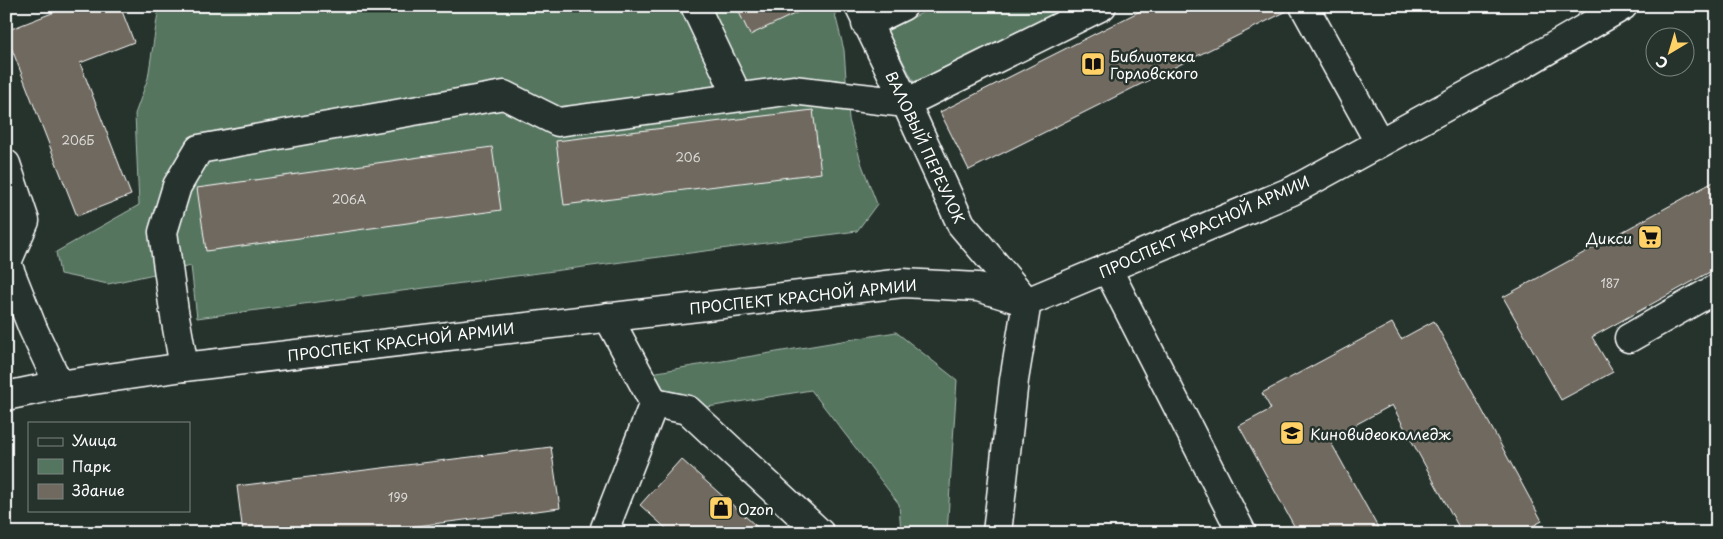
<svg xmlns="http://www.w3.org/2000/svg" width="1723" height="539" font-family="'Playpen Sans',sans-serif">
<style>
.green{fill:#54755f;stroke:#aabaaf}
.building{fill:#70695f;stroke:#fff}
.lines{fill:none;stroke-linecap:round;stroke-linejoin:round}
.minor-casing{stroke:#fff;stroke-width:31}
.major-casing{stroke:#fff;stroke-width:31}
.minor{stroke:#26332d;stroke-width:28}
.major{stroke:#26332d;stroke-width:28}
.labels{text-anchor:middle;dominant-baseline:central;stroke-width:5;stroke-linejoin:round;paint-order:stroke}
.number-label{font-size:12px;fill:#dbdad7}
.poi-label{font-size:15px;fill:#fff;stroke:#26332d;text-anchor:start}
.street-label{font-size:15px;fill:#fff;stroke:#26332d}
</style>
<rect width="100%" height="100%" fill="#26332d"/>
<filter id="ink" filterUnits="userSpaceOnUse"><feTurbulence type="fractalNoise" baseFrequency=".02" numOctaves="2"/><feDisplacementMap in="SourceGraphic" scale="10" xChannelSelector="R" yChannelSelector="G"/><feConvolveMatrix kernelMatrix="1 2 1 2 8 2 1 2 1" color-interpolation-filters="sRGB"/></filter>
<g filter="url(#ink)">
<path class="green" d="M159 6H833L844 50 849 120 862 165 877 204 857 231 197 318 191 266 108 284 60 274 56 252 139 205 135 114 148 78Z
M935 6H1078L916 86 887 31Z
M896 332 957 380 947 533H901L899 504 811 390 659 415 651 373Z"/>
<path class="building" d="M70 6H120L134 42 80 63 131 195 77 216 6 34V31Z
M736 6H811L750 35Z
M1150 6H1288L1289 10 969 170 940 112Z
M813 110 821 173 564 205 556 141Z
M492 147 501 210 206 251 197 188Z
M1717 180V268L1592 337 1613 372 1561 400 1503 297Z
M1434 321 1542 521 1520 533H1462L1392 405 1329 439 1381 533H1298L1239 426 1271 409 1262 393 1392 323 1401 339Z
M551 447 560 508 361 533H243L237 486Z
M681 459 764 533H671L640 505Z"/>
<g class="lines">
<defs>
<path id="minor" d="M695 6 738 97
M859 6 906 103 961 224 1027 302
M1304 6 1379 142
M866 24 903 6
M6 164 25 221 7 262
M6 261 33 329 59 385
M1107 268 1242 533
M608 317 654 403 688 410 820 533
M1629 338 1717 288
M184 367 174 311 163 232 177 186 199 149 504 95 558 122 793 90 906 103 1102 6
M611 533 605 528 654 403"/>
<path id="major" d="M6 396 59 385 184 367 903 283 978 287 1027 302 1292 191 1522 65 1623 6
M997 533 1014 380 1027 302"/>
</defs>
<use href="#minor" class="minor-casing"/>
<use href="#major" class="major-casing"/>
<use href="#minor" class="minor"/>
<use href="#major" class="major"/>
</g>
</g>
<defs>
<symbol id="library-square" viewBox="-11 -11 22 22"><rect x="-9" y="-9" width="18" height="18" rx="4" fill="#ffd166" stroke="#26332d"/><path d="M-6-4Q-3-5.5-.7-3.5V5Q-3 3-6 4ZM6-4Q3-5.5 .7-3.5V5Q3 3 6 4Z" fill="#111"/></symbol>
<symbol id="supermarket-square" viewBox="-11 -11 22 22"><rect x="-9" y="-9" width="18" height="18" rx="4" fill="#ffd166" stroke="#26332d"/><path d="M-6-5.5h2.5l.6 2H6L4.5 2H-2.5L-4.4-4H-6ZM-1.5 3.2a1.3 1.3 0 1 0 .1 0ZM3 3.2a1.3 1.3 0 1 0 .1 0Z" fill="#111"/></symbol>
<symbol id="university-square" viewBox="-11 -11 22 22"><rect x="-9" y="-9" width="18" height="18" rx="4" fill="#ffd166" stroke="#26332d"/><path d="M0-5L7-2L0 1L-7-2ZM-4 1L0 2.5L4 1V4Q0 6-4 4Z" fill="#111"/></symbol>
<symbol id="shop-square" viewBox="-11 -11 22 22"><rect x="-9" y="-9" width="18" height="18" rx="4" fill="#ffd166" stroke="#26332d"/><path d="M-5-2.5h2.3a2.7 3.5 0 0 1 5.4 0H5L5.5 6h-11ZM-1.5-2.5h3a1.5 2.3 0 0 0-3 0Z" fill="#111"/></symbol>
</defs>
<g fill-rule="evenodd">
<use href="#library-square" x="1079" y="50" width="28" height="28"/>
<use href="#supermarket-square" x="1636" y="223" width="28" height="28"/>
<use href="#university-square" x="1278" y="419" width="28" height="28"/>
<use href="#shop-square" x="707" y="494" width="28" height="28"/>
</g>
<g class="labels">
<g class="number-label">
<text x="78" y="140">206Б</text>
<text x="688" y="157">206</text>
<text x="349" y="199">206А</text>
<text x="1610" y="283">187</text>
<text x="398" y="497">199</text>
</g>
<g class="poi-label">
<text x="1110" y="55">Библиотека<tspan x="1110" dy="17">Горловского</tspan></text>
<text x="1632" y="237" text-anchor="end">Дикси</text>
<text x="1310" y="433">Киновидеоколледж</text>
<text x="738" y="508">Ozon</text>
</g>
<g class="street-label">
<text transform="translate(926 147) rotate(65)">ВАЛОВЫЙ ПЕРЕУЛОК</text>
<text transform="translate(1204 226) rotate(-24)">ПРОСПЕКТ КРАСНОЙ АРМИИ</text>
<text transform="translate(803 296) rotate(-6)">ПРОСПЕКТ КРАСНОЙ АРМИИ</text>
<text transform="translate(401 341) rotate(-7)">ПРОСПЕКТ КРАСНОЙ АРМИИ</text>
</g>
</g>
<rect width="1723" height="539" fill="none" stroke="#26332d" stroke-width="25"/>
<rect x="12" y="12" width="1698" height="514" fill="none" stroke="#fff" stroke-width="2" filter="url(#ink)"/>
<rect x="28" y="422" width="162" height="90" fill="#26332d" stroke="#7d8581"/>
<rect x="38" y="438" width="25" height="8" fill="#26332d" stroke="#7d8581"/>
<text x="72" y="446" font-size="15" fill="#ffffff">Улица</text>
<rect x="38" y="459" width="25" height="15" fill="#54755f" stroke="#7d8581"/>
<text x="72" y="472" font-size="15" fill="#ffffff">Парк</text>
<rect x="38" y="484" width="25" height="15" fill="#70695f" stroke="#7d8581"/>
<text x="72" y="496" font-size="15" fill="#ffffff">Здание</text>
<g transform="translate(1670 52) rotate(218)"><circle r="24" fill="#26332d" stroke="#7d8581"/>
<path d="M0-4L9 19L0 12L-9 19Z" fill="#ffd166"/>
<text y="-8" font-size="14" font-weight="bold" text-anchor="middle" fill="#ffffff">С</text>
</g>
</svg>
